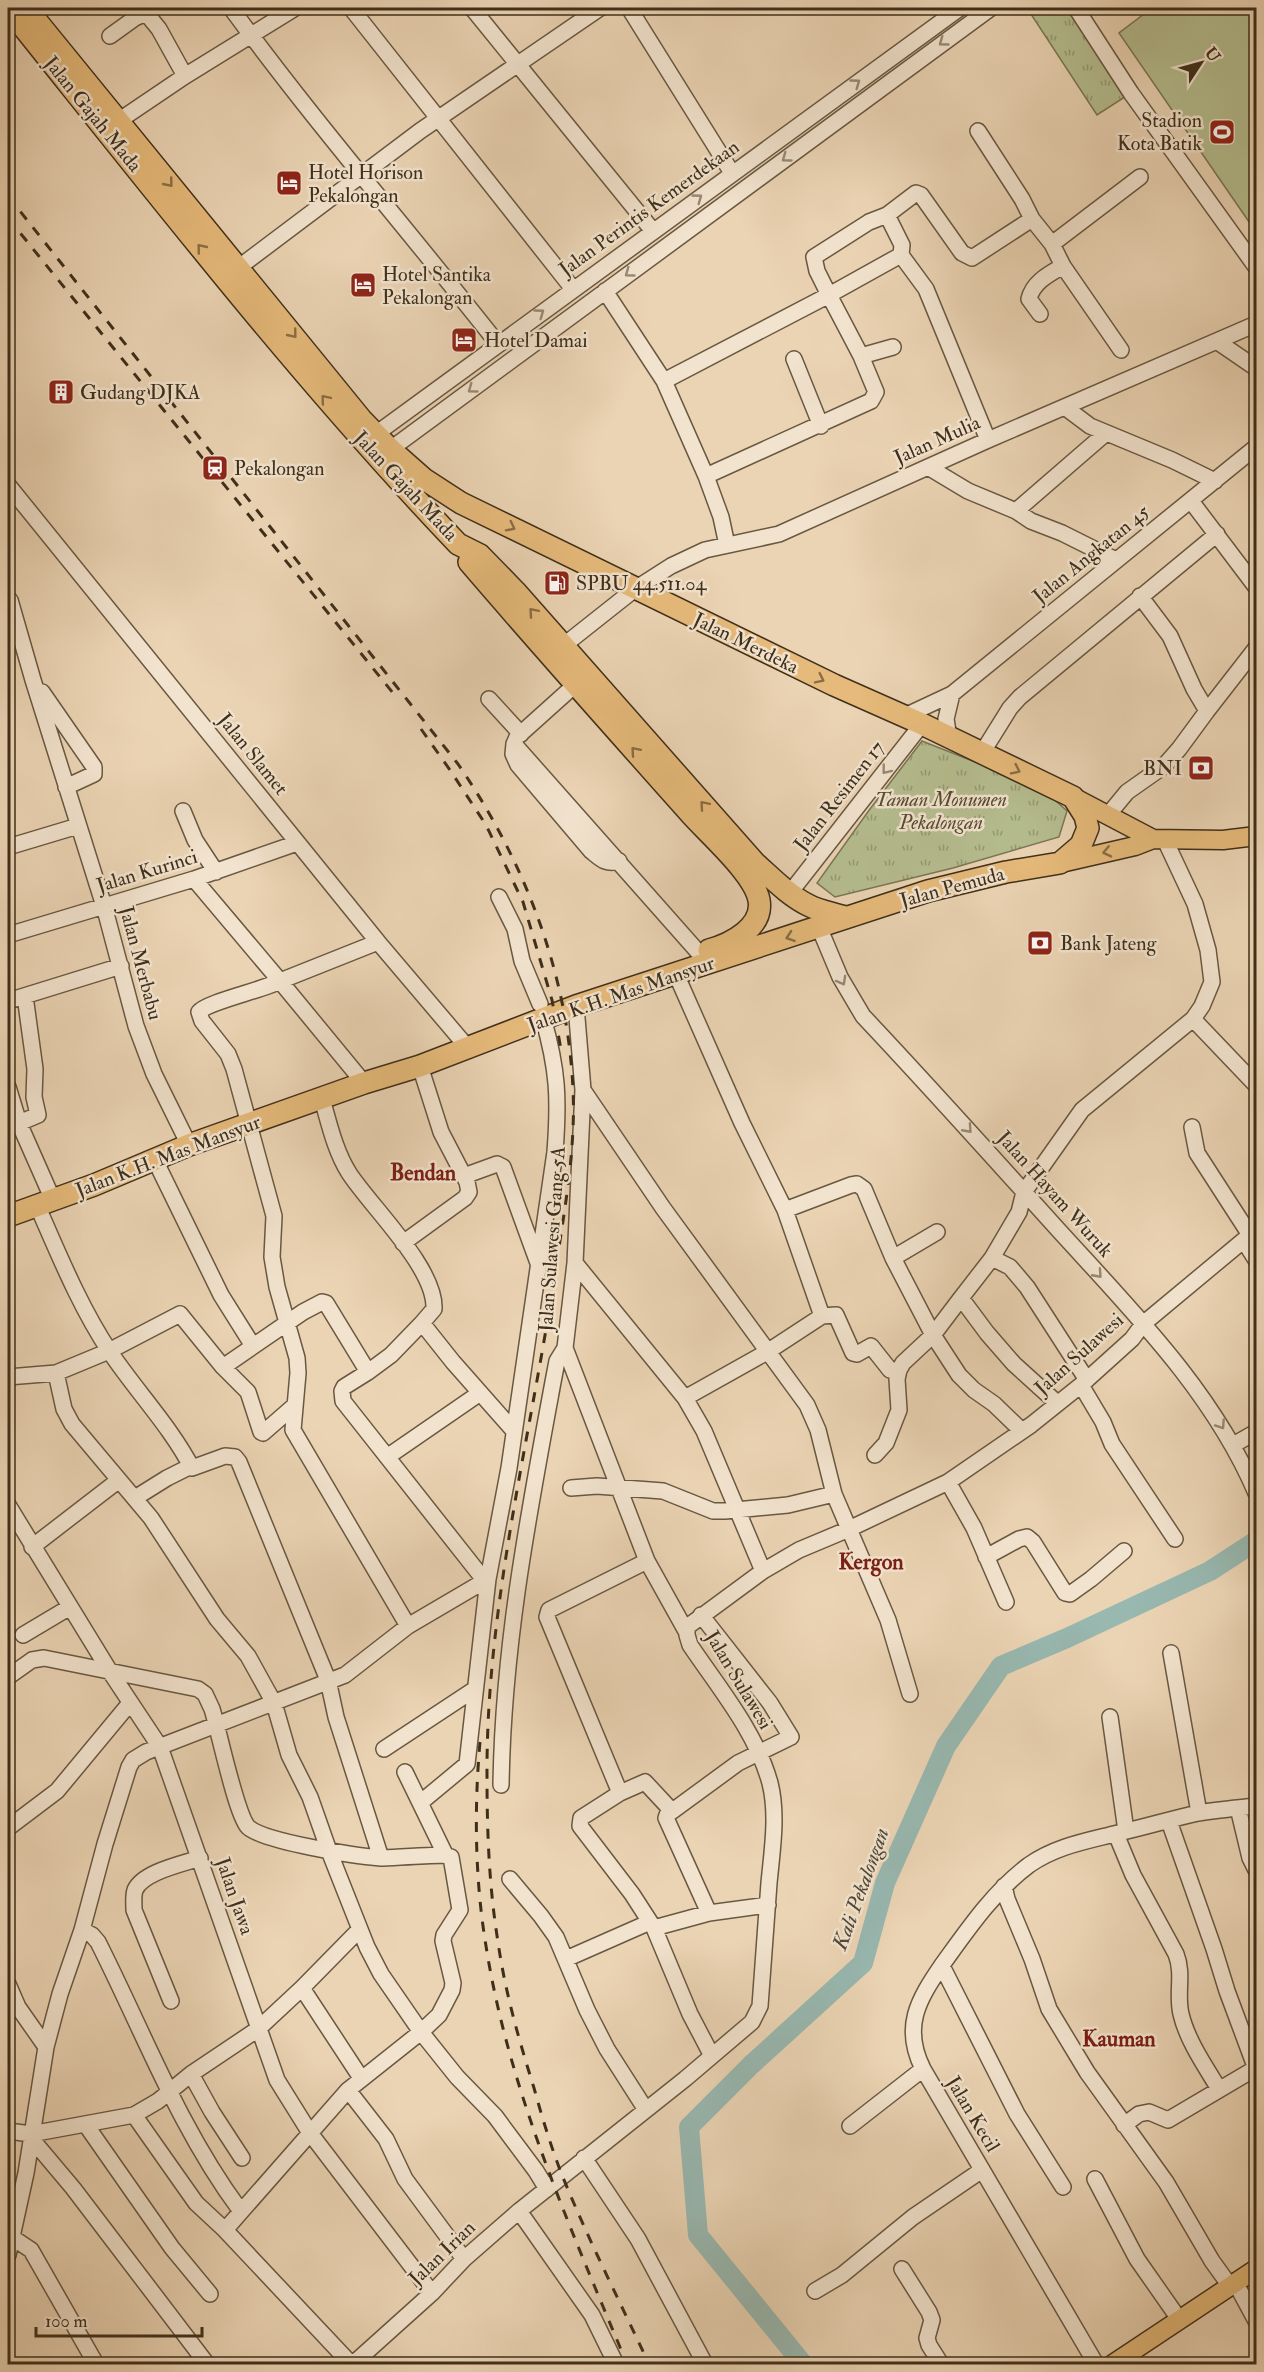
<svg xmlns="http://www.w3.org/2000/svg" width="1264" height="2372" font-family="'IM FELL Double Pica',serif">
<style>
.green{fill:#b5bd8f;stroke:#7a7655;stroke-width:1.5}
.park{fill:url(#park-tufts);stroke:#7a7655;stroke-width:1.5}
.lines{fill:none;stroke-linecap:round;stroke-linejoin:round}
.river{stroke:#98b8b0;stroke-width:20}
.minor-casing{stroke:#695841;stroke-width:18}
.major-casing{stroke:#3e2f1b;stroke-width:21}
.highway-casing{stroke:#3e2f1b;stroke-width:24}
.minor{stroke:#f2e3ce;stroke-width:15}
.major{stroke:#e6ba7a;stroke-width:18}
.highway{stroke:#e6ba7a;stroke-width:21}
.rail{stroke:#3e2f1b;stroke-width:3;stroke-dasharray:10 10;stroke-linecap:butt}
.oneway{stroke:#988974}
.oneway2{stroke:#8a6e46}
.labels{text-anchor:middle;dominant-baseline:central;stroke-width:5;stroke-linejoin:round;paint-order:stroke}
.street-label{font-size:20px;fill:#3e2f1b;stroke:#f2e3ce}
.poi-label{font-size:20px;fill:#3e2f1b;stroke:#f2e3ce;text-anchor:start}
.park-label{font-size:20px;font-style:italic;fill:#564b32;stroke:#f2e3ce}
.water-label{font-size:21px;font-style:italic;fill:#504a39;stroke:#f2e3ce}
.quarter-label{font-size:22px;font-weight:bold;fill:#7a1f14;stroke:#f2e3ce}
</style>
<defs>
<pattern id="park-tufts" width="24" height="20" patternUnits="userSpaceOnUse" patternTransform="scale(1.5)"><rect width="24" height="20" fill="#b5bd8f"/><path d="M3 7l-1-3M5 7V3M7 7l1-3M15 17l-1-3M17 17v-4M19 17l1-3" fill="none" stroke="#959a74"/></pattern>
</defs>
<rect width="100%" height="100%" fill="#ebd4b4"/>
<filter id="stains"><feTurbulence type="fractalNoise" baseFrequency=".00333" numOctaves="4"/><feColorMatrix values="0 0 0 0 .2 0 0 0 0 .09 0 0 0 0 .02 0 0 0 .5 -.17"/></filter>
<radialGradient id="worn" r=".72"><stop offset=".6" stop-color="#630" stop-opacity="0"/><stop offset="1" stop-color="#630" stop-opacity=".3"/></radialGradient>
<path class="green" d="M1152 8H1256V232L1119 33Z"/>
<path class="park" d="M1027 8H1077L1131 93 1097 115Z
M922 741 1008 775 1046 792 1067 811 1059 837 953 868 835 897 817 883 870 809Z"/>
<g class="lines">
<path class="river" d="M803 2364 698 2235 689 2127 751 2065 863 1963 885 1883 946 1746 1001 1666 1067 1638 1210 1571 1256 1541"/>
<defs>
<path id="minor" d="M231 8C315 123 409 231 498 344
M351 8 573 289
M472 8 653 231
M629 8 732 173
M1076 8 1131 93 1256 267
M110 36 135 18 146 13 159 29 185 76
M111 126 185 76 295 8
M978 131 1022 199 1032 219
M887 215 869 222 814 257 817 271 829 295 901 255 902 245 887 215 916 193 921 195 962 253 972 258 1032 219 1052 244 1063 266 1121 350
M1052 244 1140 177
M901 255 926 289 988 440
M230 274 420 131 600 8
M605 291 664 381 706 476 721 517 727 545
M1040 314 1029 299C1033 282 1049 274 1063 266
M1218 342 1256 368
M861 356 893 347
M794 359 821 426
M664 381 829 295 861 356 876 392 871 401 706 476
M1066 408 1090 426 1172 460 1215 481
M1106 433 1016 511 1031 521 1062 533 1116 560
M369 439 960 8
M384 454 991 8
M928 467 968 491 1016 511
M8 485 378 942 468 1048
M1191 501 1256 587
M1140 596 1170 636 1194 689 1207 711
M10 600 33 680 104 906 136 1026 154 1074 189 1145
M563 646 635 589 671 566 705 550 779 534 988 440 1256 324
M576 684 517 737 514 744 699 953
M42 692 94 767V774L66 787
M489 699 521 734
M905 716 952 694 1256 447
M949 738 946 719 952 694
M514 744 513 754 518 765 591 851C601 859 606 865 619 861
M982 753 1010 708 1020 697 1217 534
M183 811 195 840 216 872
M1108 815 1127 792 1164 766 1179 749 1207 711 1256 648
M8 847 78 826
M194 879 280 981C263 990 207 1002 199 1012L202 1021 228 1054 234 1069 274 1216 272 1257 277 1287 297 1358 298 1373 293 1430 408 1626
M789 894 922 724
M499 897 515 929 522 961 540 1004
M819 927 840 977 863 1016C931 1088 997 1162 1063 1235 1135 1314 1214 1394 1256 1493
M8 935 194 879 297 843
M676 974 742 1123 785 1210 822 1316 836 1315 853 1353 857 1354 871 1346 890 1370H899
M8 1001 121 966
M576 1006 583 1090 575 1263 565 1348 647 1561 686 1631
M1193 1019 1256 1085
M364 1083 280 981 378 942
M8 1087 19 1123 53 1200
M583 1090 663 1208 807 1405 818 1430 834 1494 888 1620 910 1694
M322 1099C329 1123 335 1151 349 1173 371 1207 436 1268 434 1309L422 1323 453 1362 514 1431
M19 1123 38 1115 34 1097 35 1069 25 996
M1192 1127 1197 1153 1250 1235
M155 1160 221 1295 253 1346
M464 1176 497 1164 503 1167 538 1263
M785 1210 851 1185 857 1184 864 1189 893 1258 933 1335 959 1375 974 1390 994 1404 1022 1431
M1244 1241 1256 1260
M403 1243 465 1198 469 1192 467 1182 441 1132 420 1066
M893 1258 937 1232
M992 1258 1010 1267 1027 1287 1087 1380
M575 1263 685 1398 704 1431 763 1571
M223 1367 303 1312 322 1302 326 1303 368 1372 391 1355 422 1323
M368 1372 344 1387 342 1391 343 1401 485 1581
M56 1373 109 1351 180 1314 223 1367 248 1392 261 1432 263 1433 294 1406
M8 1377 56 1373 64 1409 72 1424 151 1518 217 1619 248 1656 274 1703 289 1755 310 1797 329 1851 367 1947 381 1974 421 2032 348 2090 225 2230 351 2364
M1081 1385 1103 1422 1112 1444 1175 1539
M685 1398 767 1352 822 1316
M1057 1403 1014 1364 987 1333 961 1298 992 1258 1019 1212 1024 1192 1082 1110 1193 1019 1202 1006 1212 982 1208 950 1195 904 1165 840
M1233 1445 1256 1432
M875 1455 886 1443 899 1410 897 1379 899 1370 903 1363 933 1335 961 1298
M387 1457 480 1393
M948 1482 974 1528 1006 1602
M571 1488 597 1486 663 1491 713 1511H725L788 1505 834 1494
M135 1498 167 1478 191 1466
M8 1505 109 1670 160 1747 277 2080 310 2133 432 2293
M32 1547 119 1480
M986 1557 1019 1539 1027 1537 1033 1542 1065 1593 1070 1594 1091 1579 1124 1551
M647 1561 549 1610 547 1617 620 1793 581 1818 580 1826 632 1894 654 1928 690 2014 712 2056
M701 1615 770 1703 791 1737 738 1763 667 1815 666 1818 709 1913
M23 1635 70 1607
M1171 1653 1199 1813
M8 1677 32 1660 44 1658 198 1689 205 1694 212 1709C219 1731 236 1814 248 1827 264 1842 357 1856 381 1858L336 1717 328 1680 239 1462 235 1457 225 1456 192 1468C170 1426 137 1392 110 1352 80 1307 59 1255 37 1205
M1110 1717 1126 1831
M384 1749 475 1689
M405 1772 445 1854
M501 1785C503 1647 528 1517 553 1382L557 1361 565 1348
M620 1793 645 1782 672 1811
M420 1803 467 1764 488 1579 509 1468 555 1152C559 1099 558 1070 543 1018
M1238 1808 1250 1858 1256 1870
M1169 1821 1214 1949 1227 1991 1256 2069
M8 1828 57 1791 130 1703
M1116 1834 1133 1875 1176 1954C1184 1974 1176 1994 1181 2014 1187 2040 1205 2066 1219 2089
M381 1858C394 1858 445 1853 451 1857L460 1910 444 1935 443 1941 453 1983 452 1990 439 2015 421 2032 457 2077 495 2116 536 2171 547 2189
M510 1879 541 1916 556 1937 587 2010 607 2049 646 2110
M1004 1886 1007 1899 1032 1959 1049 2009 1087 2072 1166 2182 1212 2261 1230 2286
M654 1928 709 1913 768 1905
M82 1930 92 1935 98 1942C144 2033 179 2128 240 2210
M566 1959 650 1922
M942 1966 1017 2114 1063 2187
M8 1984 18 2007 46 2047
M302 1988 360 1929
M171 2001 134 1910C134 1903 133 1896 135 1890 143 1872 182 1864 200 1858
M191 2074 212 2112 242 2158
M348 2090 386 2139 405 2179 464 2259
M134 2115 196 2203 225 2230
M86 2125 172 2248 210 2294
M1124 2125 1139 2114 1149 2112 1168 2120 1256 2068
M850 2126 923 2069
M8 2131 31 2134 134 2115 158 2101 191 2074 258 2029 302 1988 361 2078
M30 2137 73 2188 207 2364
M584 2158 638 2239 705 2364
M1095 2179 1137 2259 1179 2319
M519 2211 592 2315 616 2364
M13 2238 31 2250 96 2364
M8 2255 26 2173 46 2047 60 1994 82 1930 105 1844 129 1767 133 1760 146 1752 345 1675 408 1626 488 1579
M902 2269 929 2312 932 2320 927 2338 929 2345 941 2364
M1235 2282 1256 2321
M815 2291 842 2275 913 2217 982 2170
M353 2364 432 2293 464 2259 519 2211 685 2079 752 2022 760 2006C763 1965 766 1924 769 1883 772 1851 778 1815 770 1783 756 1732 719 1688 690 1645L687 1635V1627L763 1571 799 1550 849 1529 948 1482 1031 1425 1081 1385 1132 1339 1143 1324 1256 1230
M1096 2364 923 2069C902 2027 918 2000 942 1965 968 1929 993 1892 1029 1865 1056 1846 1087 1841 1118 1833 1145 1827 1171 1819 1198 1813 1217 1810 1237 1808 1256 1806"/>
<path id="major" d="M1073 797 1153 839
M1061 863 1135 846 1153 839 1223 840 1256 836
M1113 2364 1256 2269"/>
<path id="highway" d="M8 8C154 190 297 375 458 544L480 555 515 591 755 863C772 878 788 895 808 905 819 911 833 913 845 917
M469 562C541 646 615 729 689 812 707 833 754 873 759 900 764 927 731 944 709 950
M8 1216 94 1185 189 1145 364 1083 420 1066 576 1006 928 891 1006 872 1060 863 1081 845 1088 828 1085 816 1073 797 922 724 834 685 461 503 424 479 390 449 361 419 26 8"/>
</defs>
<use href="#minor" class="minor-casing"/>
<use href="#major" class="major-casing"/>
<use href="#highway" class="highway-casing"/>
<use href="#minor" class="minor"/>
<use href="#major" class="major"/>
<use href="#highway" class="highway"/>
<path class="rail" d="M8 196 458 764C524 860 568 973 573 1090 576 1153 563 1218 554 1280 529 1444 486 1609 487 1776 487 1831 489 1887 498 1942 505 1992 519 2040 534 2088 542 2117 551 2147 562 2175 588 2239 620 2302 649 2364
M8 218 393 693
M421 729 450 770 486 825 523 902 552 1000 562 1055
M480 1742C474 1809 475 1880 486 1946 509 2092 571 2229 627 2364"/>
</g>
<defs><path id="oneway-chevron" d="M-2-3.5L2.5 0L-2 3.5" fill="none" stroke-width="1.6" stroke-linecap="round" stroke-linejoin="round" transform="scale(1.5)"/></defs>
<g class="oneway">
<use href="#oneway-chevron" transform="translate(943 42) rotate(144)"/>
<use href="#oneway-chevron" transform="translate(856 83) rotate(-36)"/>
<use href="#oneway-chevron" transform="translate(786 158) rotate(144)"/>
<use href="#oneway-chevron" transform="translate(698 198) rotate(-36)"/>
<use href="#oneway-chevron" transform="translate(629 273) rotate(144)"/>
<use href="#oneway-chevron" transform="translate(540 313) rotate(-36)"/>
<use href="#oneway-chevron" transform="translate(472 389) rotate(144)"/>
<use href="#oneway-chevron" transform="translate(886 770) rotate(128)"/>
<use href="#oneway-chevron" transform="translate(842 981) rotate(61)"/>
<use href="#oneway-chevron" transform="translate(968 1129) rotate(48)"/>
<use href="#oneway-chevron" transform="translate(1098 1274) rotate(48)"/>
<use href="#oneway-chevron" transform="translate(1221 1425) rotate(56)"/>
</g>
<g class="oneway2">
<use href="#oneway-chevron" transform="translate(169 183) rotate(51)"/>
<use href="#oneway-chevron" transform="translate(201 248) rotate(-129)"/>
<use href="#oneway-chevron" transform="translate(293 334) rotate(51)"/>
<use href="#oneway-chevron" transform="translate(325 399) rotate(-130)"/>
<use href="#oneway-chevron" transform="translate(511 527) rotate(27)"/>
<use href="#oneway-chevron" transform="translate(533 612) rotate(-131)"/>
<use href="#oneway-chevron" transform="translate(820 679) rotate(26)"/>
<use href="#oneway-chevron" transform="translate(635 751) rotate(-131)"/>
<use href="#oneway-chevron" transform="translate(1016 770) rotate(26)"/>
<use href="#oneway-chevron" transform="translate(704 805) rotate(-131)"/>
<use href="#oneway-chevron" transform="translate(1107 852) rotate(167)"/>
<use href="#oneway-chevron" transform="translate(790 937) rotate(161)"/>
</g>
<defs>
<symbol id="stadium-square" viewBox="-11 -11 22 22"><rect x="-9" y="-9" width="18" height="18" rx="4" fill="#8f2418" stroke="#f2e3ce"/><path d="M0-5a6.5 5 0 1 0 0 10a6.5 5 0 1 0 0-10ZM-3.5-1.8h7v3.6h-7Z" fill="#fff"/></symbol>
<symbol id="hotel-square" viewBox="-11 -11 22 22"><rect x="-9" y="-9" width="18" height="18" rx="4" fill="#8f2418" stroke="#f2e3ce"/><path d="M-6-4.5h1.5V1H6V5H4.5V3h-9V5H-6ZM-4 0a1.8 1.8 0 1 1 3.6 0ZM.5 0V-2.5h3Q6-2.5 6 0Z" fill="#fff"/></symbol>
<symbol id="building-square" viewBox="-11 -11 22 22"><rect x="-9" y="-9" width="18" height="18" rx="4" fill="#8f2418" stroke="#f2e3ce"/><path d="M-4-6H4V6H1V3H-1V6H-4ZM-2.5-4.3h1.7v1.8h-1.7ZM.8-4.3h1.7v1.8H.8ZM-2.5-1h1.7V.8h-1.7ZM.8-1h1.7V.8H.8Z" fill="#fff"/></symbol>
<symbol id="station-square" viewBox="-11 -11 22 22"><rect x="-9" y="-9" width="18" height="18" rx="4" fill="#8f2418" stroke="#f2e3ce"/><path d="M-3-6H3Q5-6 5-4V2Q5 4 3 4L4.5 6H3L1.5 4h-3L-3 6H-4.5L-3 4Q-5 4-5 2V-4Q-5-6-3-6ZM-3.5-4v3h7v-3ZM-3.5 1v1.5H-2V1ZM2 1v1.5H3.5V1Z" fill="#fff"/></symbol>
<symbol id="fuel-square" viewBox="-11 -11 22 22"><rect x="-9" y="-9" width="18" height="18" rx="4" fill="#8f2418" stroke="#f2e3ce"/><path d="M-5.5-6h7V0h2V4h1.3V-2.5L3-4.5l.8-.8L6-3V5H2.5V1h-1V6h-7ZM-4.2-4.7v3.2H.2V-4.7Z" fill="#fff"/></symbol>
<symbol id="bank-square" viewBox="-11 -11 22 22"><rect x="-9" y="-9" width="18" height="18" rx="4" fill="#8f2418" stroke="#f2e3ce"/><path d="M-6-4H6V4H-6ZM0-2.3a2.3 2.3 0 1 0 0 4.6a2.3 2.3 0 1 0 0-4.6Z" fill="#fff"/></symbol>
</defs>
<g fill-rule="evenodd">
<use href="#stadium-square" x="1207" y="117" width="30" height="30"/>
<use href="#hotel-square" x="274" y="168" width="30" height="30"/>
<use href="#hotel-square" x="348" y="270" width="30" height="30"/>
<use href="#hotel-square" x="449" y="325" width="30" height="30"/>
<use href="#building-square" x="46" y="377" width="30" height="30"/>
<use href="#station-square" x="200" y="453" width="30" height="30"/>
<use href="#fuel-square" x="542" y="568" width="30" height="30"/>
<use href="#bank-square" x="1186" y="753" width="30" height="30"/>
<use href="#bank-square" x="1025" y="928" width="30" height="30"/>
</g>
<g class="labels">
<g class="street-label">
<text transform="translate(93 114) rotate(51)">Jalan Gajah Mada</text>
<text transform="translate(649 208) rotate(-36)">Jalan Perintis Kemerdekaan</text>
<text transform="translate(937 440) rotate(-24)">Jalan Mulia</text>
<text transform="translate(406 486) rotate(47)">Jalan Gajah Mada</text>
<text transform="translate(1091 554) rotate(-39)">Jalan Angkatan 45</text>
<text transform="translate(746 643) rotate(26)">Jalan Merdeka</text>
<text transform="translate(253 754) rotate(51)">Jalan Slamet</text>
<text transform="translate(839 796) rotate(-52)">Jalan Resimen 17</text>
<text transform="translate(147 871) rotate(-17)">Jalan Kurinci</text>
<text transform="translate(952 887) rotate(-15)">Jalan Pemuda</text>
<text transform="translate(141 963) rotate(75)">Jalan Merbabu</text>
<text transform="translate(621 994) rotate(-19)">Jalan K.H. Mas Mansyur</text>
<text transform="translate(168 1156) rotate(-21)">Jalan K.H. Mas Mansyur</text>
<text transform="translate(1055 1194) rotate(48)">Jalan Hayam Wuruk</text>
<text transform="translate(552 1239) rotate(-86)">Jalan Sulawesi Gang 5A</text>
<text transform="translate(1079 1354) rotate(-42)">Jalan Sulawesi</text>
<text transform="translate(739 1680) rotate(59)">Jalan Sulawesi</text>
<text transform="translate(235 1896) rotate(71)">Jalan Jawa</text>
<text transform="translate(973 2114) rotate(59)">Jalan Kecil</text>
<text transform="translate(442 2253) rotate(-44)">Jalan Irian</text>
</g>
<g class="poi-label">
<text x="1202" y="120" text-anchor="end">Stadion<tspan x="1202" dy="23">Kota Batik</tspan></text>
<text x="308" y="172">Hotel Horison<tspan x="308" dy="23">Pekalongan</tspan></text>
<text x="382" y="274">Hotel Santika<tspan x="382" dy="23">Pekalongan</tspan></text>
<text x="484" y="340">Hotel Damai</text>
<text x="80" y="392">Gudang DJKA</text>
<text x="234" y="468">Pekalongan</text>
<text x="576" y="583">SPBU 44.511.04</text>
<text x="1182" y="768" text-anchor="end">BNI</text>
<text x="1060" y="943">Bank Jateng</text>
</g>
<g class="park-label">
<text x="941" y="799">Taman Monumen<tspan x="941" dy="23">Pekalongan</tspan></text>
</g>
<g class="water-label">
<text transform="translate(861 1889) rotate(-70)">Kali Pekalongan</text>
</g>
<g class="quarter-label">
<text x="423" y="1173">Bendan</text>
<text x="871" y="1562">Kergon</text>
<text x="1119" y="2039">Kauman</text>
</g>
</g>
<rect width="1264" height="2372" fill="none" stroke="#ebd4b4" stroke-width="30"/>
<rect x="9" y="9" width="1246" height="2354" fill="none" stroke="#3e2f1b" stroke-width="3"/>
<rect x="15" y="15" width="1234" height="2342" fill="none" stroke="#3e2f1b" stroke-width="1.5"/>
<g transform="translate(1201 63) rotate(54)" stroke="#f2e3ce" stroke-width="4.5" paint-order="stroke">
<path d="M0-4.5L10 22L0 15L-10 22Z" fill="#3e2f1b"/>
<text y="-9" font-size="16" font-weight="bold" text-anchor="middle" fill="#3e2f1b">U</text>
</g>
<path d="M36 2327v9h166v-9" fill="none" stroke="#3e2f1b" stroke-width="3"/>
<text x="45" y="2327" font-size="18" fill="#3e2f1b" stroke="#f2e3ce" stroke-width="4.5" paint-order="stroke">100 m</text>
<rect width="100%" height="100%" filter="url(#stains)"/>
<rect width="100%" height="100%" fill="url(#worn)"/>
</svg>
